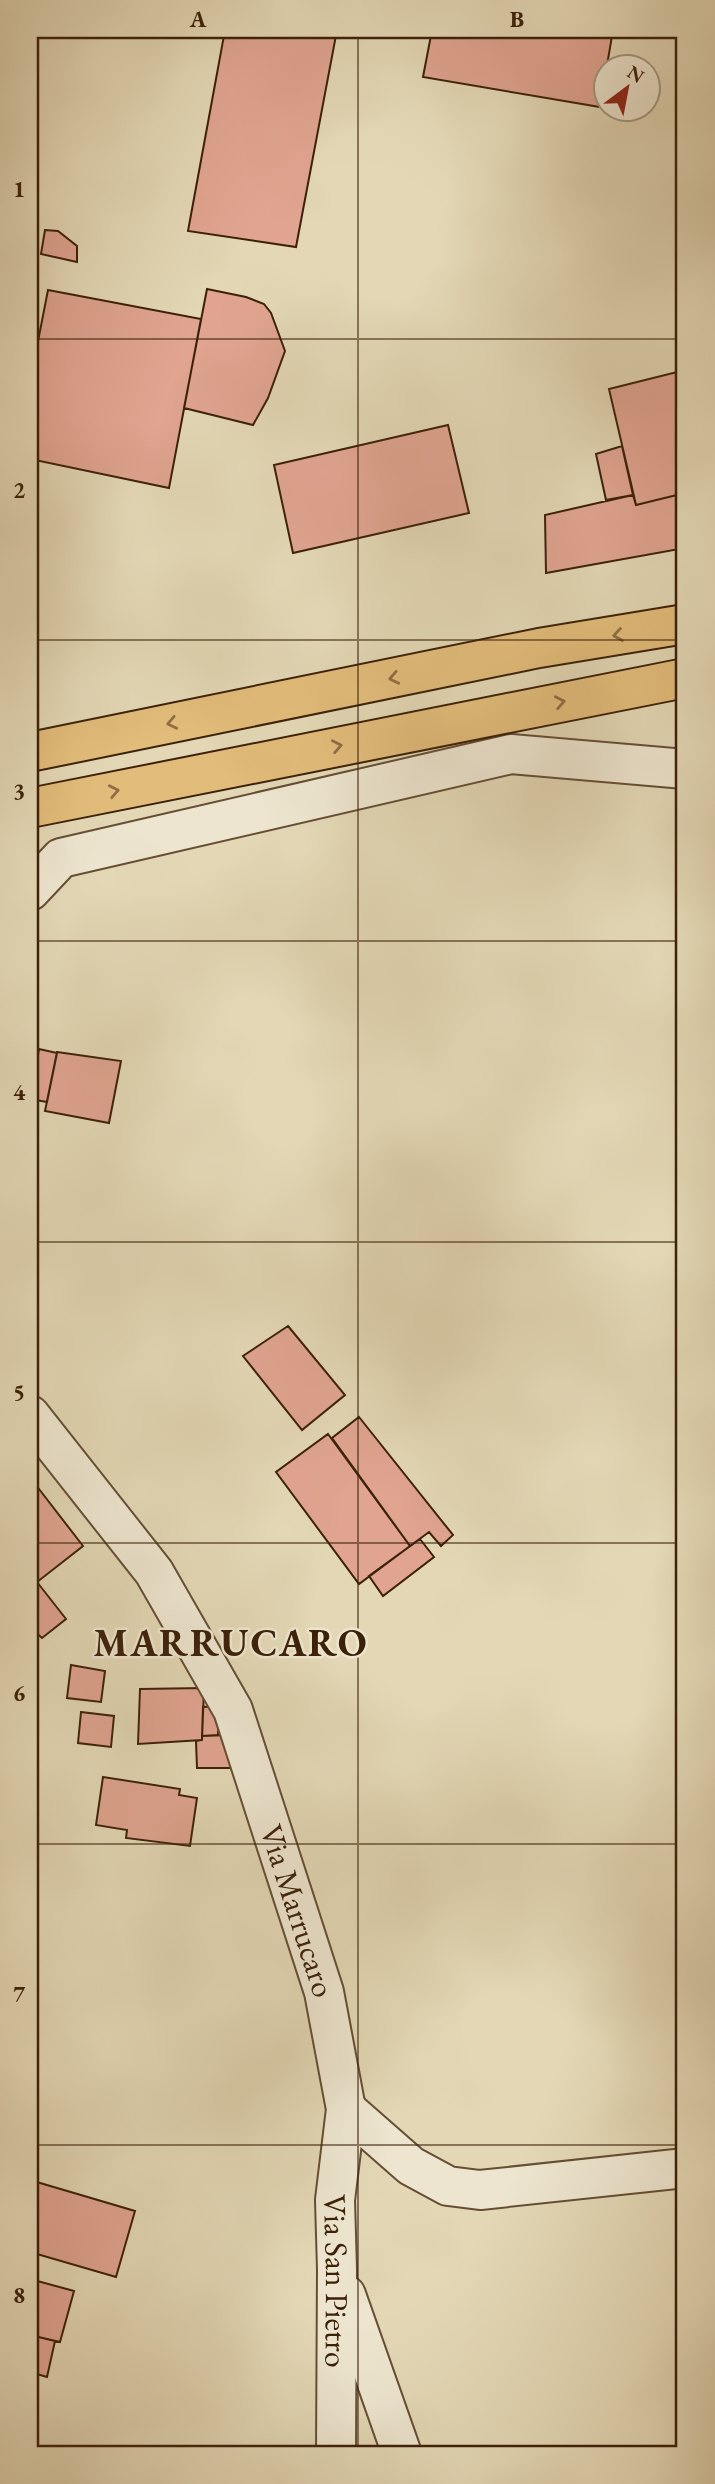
<svg xmlns="http://www.w3.org/2000/svg" width="715" height="2484" font-family="'EB Garamond',serif">
<style>
.building{fill:#e0a490;stroke:#3c2109;stroke-width:2}
.lines{fill:none;stroke-linecap:round;stroke-linejoin:round}
.minor-casing{stroke:#664e34;stroke-width:42}
.highway-casing{stroke:#3c2109;stroke-width:42}
.minor{stroke:#ede5cf;stroke-width:38}
.highway{stroke:#e2bc7a;stroke-width:38}
.oneway{stroke:#8f6e42}
.grid{fill:none;stroke:#3c2109;stroke-width:2;stroke-opacity:0.55}
.labels{text-anchor:middle;dominant-baseline:central;stroke-width:5;stroke-linejoin:round;paint-order:stroke}
.street-label{font-size:32px;fill:#3c2109;stroke:#ede5cf}
.district-label{font-size:38px;font-weight:bold;letter-spacing:2px;fill:#3c2109;stroke:#ede5cf}
.neatline{fill:none;stroke:#3c2109;stroke-width:2.5}
.grid-label{font-size:23px;text-anchor:middle;font-weight:bold;fill:#3c2109}
</style>
<rect width="100%" height="100%" fill="#e3d7b5"/>
<filter id="stains"><feTurbulence type="fractalNoise" baseFrequency=".00286" numOctaves="4"/><feColorMatrix values="0 0 0 0 .2 0 0 0 0 .09 0 0 0 0 .02 0 0 0 .5 -.17"/></filter>
<radialGradient id="worn" r=".72"><stop offset=".6" stop-color="#630" stop-opacity="0"/><stop offset="1" stop-color="#630" stop-opacity=".3"/></radialGradient>
<path class="building" d="M225 30H337L296 247 188 231Z
M432 30H613L600 107 423 77Z
M45 230 58 231 77 246V262L41 254Z
M207 289 246 297 264 304 271 313 285 351 268 398 253 425 184 408Z
M48 290 201 319 169 488 30 459V382Z
M685 370V493L636 505 609 389Z
M448 425 469 513 293 553 274 465Z
M622 446 633 495 606 500 596 454Z
M685 493V548L546 573 545 515 633 495 636 505Z
M39 1049 57 1053 47 1102 30 1099Z
M57 1052 121 1061 109 1123 45 1111Z
M288 1326 345 1395 302 1430 243 1356Z
M359 1417 453 1535 441 1546 429 1532 410 1546 332 1438Z
M328 1434 410 1546 359 1584 276 1472Z
M39 1489 83 1546 32 1586 30 1584V1496Z
M420 1539 434 1557 383 1596 369 1576Z
M684 1572H685V1596L679 1595Z
M37 1582 66 1619 42 1638 32 1629 30 1631V1584L32 1586Z
M71 1665 105 1671 101 1702 67 1698Z
M204 1688 202 1740 138 1744 140 1689Z
M219 1706 218 1735 202 1736 203 1707Z
M81 1712 114 1716 111 1747 78 1743Z
M229 1735 231 1768H197L196 1741 202 1740V1736Z
M103 1777 180 1789 179 1795 197 1798 190 1846 126 1838 127 1830 96 1825Z
M30 2180 135 2211 116 2277 30 2252Z
M30 2279 74 2291 60 2342 30 2335Z
M30 2335 55 2341 47 2377 30 2372Z"/>
<g class="lines">
<defs>
<g id="minor">
<path d="M30 891 61 858 511 754 685 769"/>
<path id="s1" d="M30 1415 154 1572 233 1710 324 1992 346 2109 335 2200 337 2270 336 2454"/>
<path d="M346 2109 411 2166 448 2186 480 2190 685 2168"/>
<path d="M346 2295 402 2454"/>
</g>
<path id="highway" d="M30 752 539 648 685 624
M30 808 685 678"/>
</defs>
<use href="#minor" class="minor-casing"/>
<use href="#highway" class="highway-casing"/>
<use href="#minor" class="minor"/>
<use href="#highway" class="highway"/>
</g>
<defs><path id="oneway-chevron" d="M-2-3.5L2.5 0L-2 3.5" fill="none" stroke-width="1.6" stroke-linecap="round" stroke-linejoin="round" transform="scale(1.75)"/></defs>
<g class="oneway">
<use href="#oneway-chevron" transform="translate(618 635) rotate(171)"/>
<use href="#oneway-chevron" transform="translate(394 678) rotate(168)"/>
<use href="#oneway-chevron" transform="translate(560 702) rotate(-11)"/>
<use href="#oneway-chevron" transform="translate(172 723) rotate(168)"/>
<use href="#oneway-chevron" transform="translate(337 746) rotate(-11)"/>
<use href="#oneway-chevron" transform="translate(114 791) rotate(-11)"/>
</g>
<path class="grid" d="M358 30V2454M30 339H685M30 640H685M30 941H685M30 1242H685M30 1543H685M30 1844H685M30 2145H685"/>
<g class="labels">
<g class="street-label">
<text stroke="none"><textPath href="#s1" startOffset="570">Via Marrucaro</textPath></text>
<text stroke="none"><textPath href="#s1" startOffset="947">Via San Pietro</textPath></text>
</g>
<g class="district-label">
<text x="231" y="1642">MARRUCARO</text>
</g>
</g>
<rect width="715" height="2484" fill="none" stroke="#e3d7b5" stroke-width="77"/>
<g transform="translate(627 88) rotate(32)"><circle r="33" fill="#ede5cf" stroke="#a69780" stroke-width="2"/>
<path d="M0-5L12 26L0 18L-12 26Z" fill="#8f2418"/>
<text y="-10" font-size="19" font-weight="bold" text-anchor="middle" fill="#3c2109">N</text>
</g>
<rect x="38" y="38" width="638" height="2408" class="neatline"/>
<g class="grid-label">
<text x="198" y="27">A</text>
<text x="517" y="27">B</text>
<text x="19" y="197">1</text>
<text x="19" y="498">2</text>
<text x="19" y="799">3</text>
<text x="19" y="1100">4</text>
<text x="19" y="1400">5</text>
<text x="19" y="1701">6</text>
<text x="19" y="2002">7</text>
<text x="19" y="2303">8</text>
</g>
<rect width="100%" height="100%" filter="url(#stains)"/>
<rect width="100%" height="100%" fill="url(#worn)"/>
</svg>
